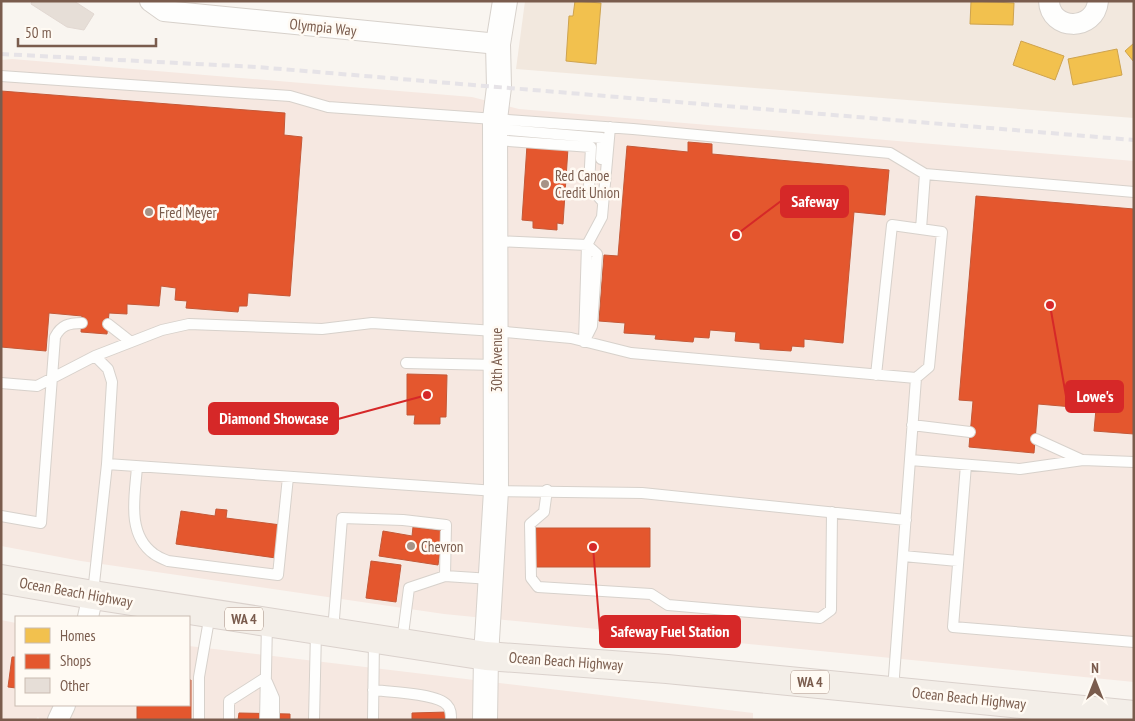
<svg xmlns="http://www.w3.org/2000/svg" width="1135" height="721" font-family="'PT Sans Narrow',sans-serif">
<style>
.residential{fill:#f2e8de}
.commercial{fill:#f6e8e1}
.homes{fill:#f2c14e;stroke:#cea34e}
.shops{fill:#e4572e;stroke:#c45837}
.building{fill:#e6ded7;stroke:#e2d8d2}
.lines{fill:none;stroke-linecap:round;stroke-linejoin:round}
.service-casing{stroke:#d7d1cb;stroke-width:12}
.minor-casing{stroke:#d7d1cb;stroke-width:22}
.tertiary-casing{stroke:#d7d1cb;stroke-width:26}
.primary-casing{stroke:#dad1cc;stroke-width:30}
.service{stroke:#fefefd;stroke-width:10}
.minor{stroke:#fefefd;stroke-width:20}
.tertiary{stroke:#fefefd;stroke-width:24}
.primary{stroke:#f3eee8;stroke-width:28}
.rail{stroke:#e6e3e7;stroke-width:4;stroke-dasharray:8 5;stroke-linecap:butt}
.poi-dot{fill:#a69286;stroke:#fffaf3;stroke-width:2}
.labels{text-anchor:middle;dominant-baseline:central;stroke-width:5;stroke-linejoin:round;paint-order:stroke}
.shield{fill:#fffaf3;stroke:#a28b7f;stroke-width:1}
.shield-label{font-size:14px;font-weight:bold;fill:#7a5c4d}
.street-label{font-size:15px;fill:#7a5c4d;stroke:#fffaf3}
.poi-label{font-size:15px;fill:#7a5c4d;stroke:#fffaf3;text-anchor:start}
.leader{fill:none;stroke:#d62828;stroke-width:2}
.callout-dot{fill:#d62828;stroke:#fffaf3;stroke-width:2}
.callout{fill:#d62828;stroke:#d62828;stroke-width:2}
.callout-label{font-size:16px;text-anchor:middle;font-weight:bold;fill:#fff}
</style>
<rect width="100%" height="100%" fill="#f9f5f0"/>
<path class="residential" d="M525 1H1134V118L516 69Z"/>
<path class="commercial" d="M12 59 472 97 519 109 1134 161V682L444 614 81 561 1 546V60Z
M1 620 16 623V705H189V646L753 713V720H40L38 717 35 720H1Z"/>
<path class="homes" d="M575 1 601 3 596 64 566 61 569 16H573Z
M971 1 1014 3 1013 25 970 24Z
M1021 41 1064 56 1055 80 1013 65Z
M1134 43V62L1125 51Z
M1117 49 1122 75 1073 85 1068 59Z"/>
<path class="shops" d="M1 91 285 113 284 135 302 137 290 296 248 293 247 306H239L238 312 186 308 187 301 175 300 176 288 161 286 159 306 127 304V314L109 313 107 334 81 332 82 316 49 313 46 351 1 347Z
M688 142 712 144V154L889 170 885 215 854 212 843 343 804 339V347L792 346 791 351 760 349V343L735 341 736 332 710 330 709 338 694 337 693 342 655 339 656 335 624 333 625 323 599 321 604 255 618 256 627 146 688 152Z
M527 145 568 148 563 224 557 223V230L533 228V221L522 220Z
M976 196 1134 209V434L1094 431 1096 409 1038 404 1034 453 969 447 973 401 959 400Z
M407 374 447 375 446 417H440V424H414L415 415H407Z
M216 509 227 510 226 518 281 525 276 558 176 544 181 511 215 516Z
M413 527 443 531 438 565 379 556 383 531 412 536Z
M536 528H650V567H536Z
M371 561 401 565 396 602 366 598Z
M12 657H16V688L8 687Z
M189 680H191V720H137V705H189Z
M448 712V720H412V713Z
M239 713 290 714V720H238Z"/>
<path class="building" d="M32 1H74L94 14 84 30 67 27 31 4Z"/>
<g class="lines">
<defs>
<path id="service" d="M1 76 290 96 328 107 633 129 890 153 925 174 1134 192
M495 129 602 138 601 159
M495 140 591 147 589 186 603 202
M921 229 925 174
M495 241 587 245 597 254 592 326 586 338
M108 324 131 342
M584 342 587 245 602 217 610 127
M406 363 496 365
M876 375 892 225 942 232 929 367 916 378
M1 383 37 386 95 356 162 330 189 324 322 329 372 323 495 331 571 338 631 353 916 378 893 690
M912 425 970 432
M1036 439 1082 460
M910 460 1020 469 1083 460 1134 462
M107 464 496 491 642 493 906 520
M966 465 953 627 1134 642
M137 467C135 495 126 534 154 554 158 557 163 559 168 561L278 575 288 477
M547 490 544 512 530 524 531 578 538 587 651 594 668 605 820 618 831 610 832 512
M1 516 41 523 55 337C61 325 69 323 82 323
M903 556 958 561
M445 576 491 579
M93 593 107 464 112 382 108 369 95 356
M333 631 342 518 403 520 446 525 445 576 409 588 402 642
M267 682 274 698V720
M373 690C389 692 437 693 447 705 451 709 451 714 451 720
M199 720V677L210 614
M229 720V701L265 678
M265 720 267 623
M314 720 316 631
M373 720 374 639"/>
<path id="minor" d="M150 1 164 11 498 44
M1049 1C1050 31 1095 32 1098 1
M88 617 93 595
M58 720 65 705"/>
<path id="tertiary" d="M485 720 486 656 496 491 495 119 499 87 498 44 505 1"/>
<path id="primary" d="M1 579 93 595 486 656 667 669 1134 715"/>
</defs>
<use href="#service" class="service-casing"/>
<use href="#minor" class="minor-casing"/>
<use href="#tertiary" class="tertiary-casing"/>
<use href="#primary" class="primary-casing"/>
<use href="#service" class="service"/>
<use href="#minor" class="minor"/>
<use href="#tertiary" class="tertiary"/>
<use href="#primary" class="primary"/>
<path class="rail" d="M1 54 257 67 1134 140"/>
</g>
<g class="poi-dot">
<circle cx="545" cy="184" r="5"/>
<circle cx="149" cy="212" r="5"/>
<circle cx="411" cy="546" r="5"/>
</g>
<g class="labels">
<g class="shield">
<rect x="225" y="607.5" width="38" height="23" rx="4"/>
<rect x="791" y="670.5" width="38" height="23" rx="4"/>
</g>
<g class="shield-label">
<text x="244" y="619">WA 4</text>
<text x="810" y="682">WA 4</text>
</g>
<g class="street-label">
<text transform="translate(323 27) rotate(6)">Olympia Way</text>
<text transform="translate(496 360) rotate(-90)">30th Avenue</text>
<text transform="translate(76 592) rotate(10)">Ocean Beach Highway</text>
<text transform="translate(566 661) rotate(4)">Ocean Beach Highway</text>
<text transform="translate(969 698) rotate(6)">Ocean Beach Highway</text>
</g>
<g class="poi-label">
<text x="555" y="175">Red Canoe<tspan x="555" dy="17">Credit Union</tspan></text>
<text x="159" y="212">Fred Meyer</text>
<text x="421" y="546">Chevron</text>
</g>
</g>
<path class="leader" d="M736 235L781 201M1050 305L1066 396M427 395L338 419M593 547L600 632"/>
<g class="callout-dot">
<circle cx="736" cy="235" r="5"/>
<circle cx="1050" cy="305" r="5"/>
<circle cx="427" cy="395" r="5"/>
<circle cx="593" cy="547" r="5"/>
</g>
<g class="callout">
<rect x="781" y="186" width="67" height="31" rx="5"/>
<rect x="1066" y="381" width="57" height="31" rx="5"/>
<rect x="209" y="403" width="129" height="31" rx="5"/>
<rect x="600" y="616" width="140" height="31" rx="5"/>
</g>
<g class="callout-label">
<text x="815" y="207">Safeway</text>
<text x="1095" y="402">Lowe's</text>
<text x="274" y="424">Diamond Showcase</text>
<text x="670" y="637">Safeway Fuel Station</text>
</g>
<rect width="1135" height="721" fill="none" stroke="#7a5c4d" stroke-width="5"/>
<rect x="15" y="616" width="175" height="90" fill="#fffaf3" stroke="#cabbb1"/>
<rect x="25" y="628" width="25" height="15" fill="#f2c14e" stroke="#cabbb1"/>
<text x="60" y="641" font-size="15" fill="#7a5c4d">Homes</text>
<rect x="25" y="654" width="25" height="15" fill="#e4572e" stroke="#cabbb1"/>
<text x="60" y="666" font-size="15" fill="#7a5c4d">Shops</text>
<rect x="25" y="678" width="25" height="15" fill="#e6ded7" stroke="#cabbb1"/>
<text x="60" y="691" font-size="15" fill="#7a5c4d">Other</text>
<g transform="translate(1095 681)" stroke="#fffaf3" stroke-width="4" paint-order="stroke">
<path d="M0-4L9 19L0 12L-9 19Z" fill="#7a5c4d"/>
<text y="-8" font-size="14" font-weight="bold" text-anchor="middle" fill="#7a5c4d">N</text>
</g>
<path d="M18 38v8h138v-8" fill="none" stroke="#7a5c4d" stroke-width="2.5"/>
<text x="25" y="38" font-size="15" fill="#7a5c4d" stroke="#fffaf3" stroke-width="4" paint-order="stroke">50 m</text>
</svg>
